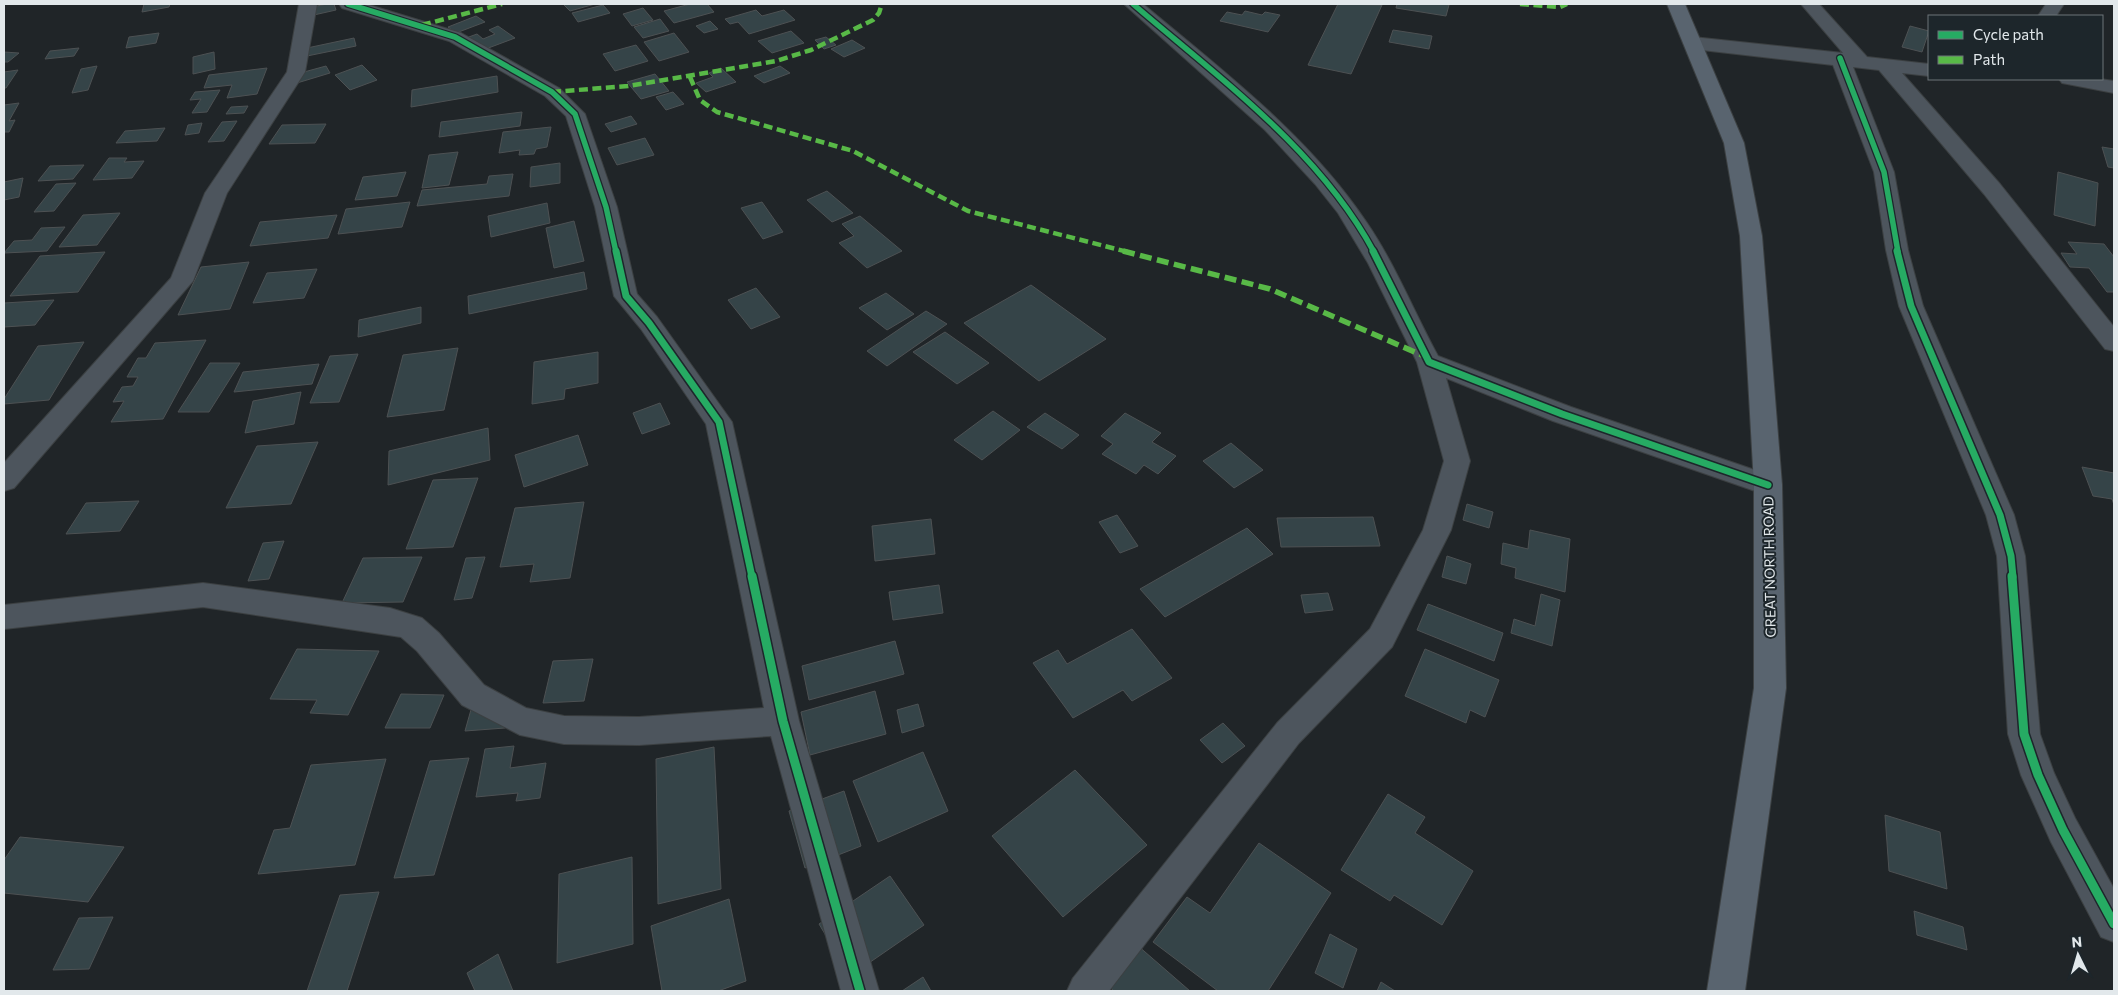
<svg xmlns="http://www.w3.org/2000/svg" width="2118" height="995" font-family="Commissioner,sans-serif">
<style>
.building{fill:#354448;stroke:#4d5153}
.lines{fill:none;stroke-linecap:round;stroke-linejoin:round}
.minor-casing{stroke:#3c4042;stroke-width:2}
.highway-casing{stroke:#3c4042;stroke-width:2}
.minor{fill:#4d555d;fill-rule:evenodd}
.highway{fill:#59646f;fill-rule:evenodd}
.quiet-far1{stroke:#58b947;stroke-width:4.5;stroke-dasharray:9 4.5;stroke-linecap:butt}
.quiet{stroke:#58b947;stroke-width:5.5;stroke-dasharray:12 5.5;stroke-linecap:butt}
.cycleway-far2-casing{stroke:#1d262b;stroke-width:8}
.cycleway-far1-casing{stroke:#1d262b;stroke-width:10}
.cycleway-casing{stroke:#1d262b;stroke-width:12}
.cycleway-far2{stroke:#26ab63;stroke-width:5.5}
.cycleway-far1{stroke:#26ab63;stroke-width:7}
.cycleway{stroke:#26ab63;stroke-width:9}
.labels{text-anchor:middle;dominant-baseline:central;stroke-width:4;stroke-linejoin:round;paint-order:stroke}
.street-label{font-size:14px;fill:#e2e8eb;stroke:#1d262b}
</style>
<rect width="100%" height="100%" fill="#202528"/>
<path class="building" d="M144 4H170L169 7 142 12Z
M327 4H334L336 10 305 17 302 9Z
M563 4H595L570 11Z
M690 4H707L714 12 674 23 664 11Z
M1338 4 1382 5 1351 74 1308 65Z
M1397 4H1441L1449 5 1446 16 1396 8Z
M603 5 610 13 578 22 572 13Z
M643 8 653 20 632 26 623 14Z
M756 10 762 16 784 10 795 20 749 34 738 22 730 24 725 19Z
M1245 11 1262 15 1265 12 1280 15 1268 32 1220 21 1227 12 1242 15Z
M476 16 485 22 456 33 448 27Z
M660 19 669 31 643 38 634 27Z
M710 21 718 29 704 33 696 26Z
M498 26 515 38 483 50 466 38 477 34 483 39 495 34 489 30Z
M1910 26 1929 31 1922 52 1902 47Z
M1393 30 1432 36 1429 49 1389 42Z
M791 31 804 43 772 53 758 41Z
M159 33 156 43 126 48 129 37Z
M674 33 689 52 659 61 644 42Z
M826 37 836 45 824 49 815 40Z
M354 38 356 46 307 56V48Z
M852 40 865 48 844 57 831 49Z
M636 45 648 61 615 71 603 54Z
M79 48 74 56 45 59 50 51Z
M4 52 19 53 8 62H4Z
M214 52 215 69 193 74V57Z
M362 65 377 80 350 90 335 75Z
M97 66 88 90 72 93 81 69Z
M326 66 330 73 297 83 293 75Z
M780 66 790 73 764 83 754 76Z
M267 68 257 94 227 98 232 85 204 88 209 75Z
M721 68 736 82 706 92 696 83 713 77 709 73Z
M18 70 6 88H4V72Z
M655 74 669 91 641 99 627 82Z
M497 76 498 92 411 107 412 90Z
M220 90 207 112 192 113 201 99 190 100 195 92Z
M673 92 684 104 666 110 656 97Z
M19 103 9 121 15 120 9 132H4V105Z
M248 106 244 113 226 114 231 107Z
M522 112 520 126 439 137 441 122Z
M631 116 637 124 611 132 605 124Z
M237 121 224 141 208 142 222 122Z
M202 123 199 133 185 135 188 125Z
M326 124 315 143 269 144 282 125Z
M551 127 547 147 536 149 534 154 519 155 520 150 499 153 503 132Z
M165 128 157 141 116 143 125 131Z
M645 138 654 155 617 165 608 148Z
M2102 147 2114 149V168L2108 167Z
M458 152 449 185 422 188 429 155Z
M109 158H127L124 162 144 161 132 178 93 180Z
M560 163V183L530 187 531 167Z
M84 165 73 179 38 181 50 166Z
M406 172 397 196 355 200 363 177Z
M2058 172 2098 183 2095 226 2054 215Z
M513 174 509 196 417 206 422 190 487 184 489 176Z
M23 178 19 197 4 200V182Z
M76 183 54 211 34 212 56 184Z
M827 191 853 213 832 222 807 200Z
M410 202 402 227 338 234 346 209Z
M762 202 783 232 763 239 741 208Z
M547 203 550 223 491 237 488 216Z
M120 213 97 245 59 247 83 215Z
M337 215 328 238 250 246 260 222Z
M860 216 902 251 867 268 839 243 854 236 842 224Z
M574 221 584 261 554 268 546 228Z
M65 227 47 251 4 253 14 241 32 240 41 228Z
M2068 242 2104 244 2114 257V292H2107L2089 268 2070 267 2061 253 2077 254Z
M105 252 78 292 10 296 40 256Z
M249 262 230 309 178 315 201 267Z
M317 269 304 298 253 303 267 273Z
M584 272 587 289 469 314 468 296Z
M1031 285 1106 339 1039 381 964 323Z
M756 288 780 317 751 329 728 300Z
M886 293 914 314 887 330 859 308Z
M54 300 35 325 4 327V303Z
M421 307V323L358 337 359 320Z
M926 311 947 324 887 366 867 351Z
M945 332 989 363 957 384 913 352Z
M206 340 163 419 111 422 124 401 113 402 122 387 133 386 138 377H127L138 358H146L155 343Z
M84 342 49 400 4 404V399L38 346Z
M458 348 444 410 387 417 403 355Z
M598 352V383L565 389 564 399 532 404 534 362Z
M358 354 339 402 310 403 330 356Z
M210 363H240L209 412H178Z
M319 364 312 384 234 392 243 372Z
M301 392 294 424 245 433 253 401Z
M660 403 670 424 642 434 633 413Z
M993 411 1020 430 982 460 954 440Z
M1045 413 1079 435 1062 449 1027 427Z
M1125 413 1161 433 1152 442 1176 456 1158 474 1144 465 1136 474 1102 454 1113 444 1101 436Z
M488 428 490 460 388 485 389 451Z
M578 435 588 465 524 487 515 455Z
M318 442 291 504 226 508 257 446Z
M1231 443 1263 470 1234 488 1203 461Z
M2082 467 2114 473V505L2112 499 2093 496Z
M478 478 453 547 406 549 433 480Z
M139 501 120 531 66 534 86 503Z
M584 502 570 578 530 582 534 564 500 567 515 508Z
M1467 504 1493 512 1489 528 1463 520Z
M1117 515 1138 546 1120 553 1099 522Z
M1373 517 1380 546 1281 547 1277 518Z
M931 519 935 554 875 561 872 526Z
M1247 528 1273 554 1165 617 1140 589Z
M1530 530 1570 539 1565 592 1515 578 1516 568 1501 564 1503 543 1528 549Z
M284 541 269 579 248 581 263 543Z
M1447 556 1471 564 1466 584 1442 577Z
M422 557 403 602 342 603 363 558Z
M485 557 472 598 454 600 466 558Z
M939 585 943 613 893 620 889 592Z
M1328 593 1333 610 1305 613 1301 595Z
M1541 594 1560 600 1552 646 1511 633 1514 619 1535 626Z
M1428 604 1503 633 1494 661 1417 630Z
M1132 629 1172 678 1132 701 1123 690 1073 718 1033 663 1058 650 1067 664Z
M895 641 904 674 809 700 802 666Z
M297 649 379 651 348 715 310 713 317 700 270 699Z
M1425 649 1499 680 1485 717 1470 710 1466 723 1405 696Z
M593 659 584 701 543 703 553 661Z
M875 691 886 734 810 755 801 712Z
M401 694 444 695 430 728H385Z
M511 703 505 728 465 731 472 706Z
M918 704 924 726 902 733 897 710Z
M1223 723 1245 746 1222 763 1200 740Z
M514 746 510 768 546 763 540 798 516 801 518 793 476 797 485 749Z
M714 747 721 889 658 904 656 759Z
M923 752 948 811 878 842 853 781Z
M469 758 434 875 394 878 430 761Z
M386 759 355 865 258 874 274 830 290 828 311 765Z
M1075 770 1147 845 1063 917 992 836Z
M844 791 861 846 805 868 789 811Z
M1388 794 1425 817 1415 833 1473 871 1442 925 1394 895 1390 901 1341 870Z
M1885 815 1940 832 1947 889 1889 871Z
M20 837 124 847 88 902 4 893V860Z
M1259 843 1331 893 1268 991H1218L1153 942 1187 897 1210 913Z
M632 857 633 944 557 963 559 874Z
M890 876 924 925 850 976 819 924Z
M379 892 347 991H307L340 895Z
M729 899 746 981 718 991H662L651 926Z
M1914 911 1963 927 1967 950 1917 935Z
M113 917 89 969 53 970 79 918Z
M1330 934 1357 949 1343 988 1315 973Z
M1137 945 1190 991H1114L1105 983Z
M498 954 513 991H475L467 973Z
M923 977 931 991H902Z
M1381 982 1395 991H1377Z"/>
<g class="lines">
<defs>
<path id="minor" d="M299 4H317L305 72 227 193 193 281 14 488 4 491V463L171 278 205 193 287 72Z
M339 4H366L461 33 559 88 585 114 617 207 637 294 657 317 732 422 799 721 879 991H841L771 736 639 745 564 744 520 735 462 705 417 651 401 637 203 607 4 629V605L203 583 390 608 422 618 439 633 484 685 526 708 564 716 639 717 764 708 706 424 641 329 614 296 595 207 566 116 545 96 449 41 342 8Z
M1124 4H1143C1223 71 1309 136 1367 223 1395 264 1414 312 1438 356L1571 407 1778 478 1782 485 1778 492 1768 495 1758 492 1553 421 1446 378 1470 461 1451 530 1392 647 1299 743 1109 991H1067L1073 978 1277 723 1370 629 1423 530 1444 461 1417 362 1368 263 1338 213 1315 184 1265 130Z
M1801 4H1819L1867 57 1929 64V76L1902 73 2000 184 2114 327V351L2105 349 1984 194 1879 70 1853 67 1894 172 1908 250 1923 306 2014 515 2025 556 2040 734 2054 773 2075 818 2114 889V942L2101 937 2051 842 2021 775 2008 734 1997 556 1986 515 1899 306 1886 250 1874 172 1833 65 1693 49 1687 47 1684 43 1687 39 1693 37 1843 53Z
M2046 4H2064L2056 16H2038Z
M2059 79H2100L2114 81V93L2062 83Z"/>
<path id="highway" d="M1667 4H1685L1744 143 1762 236 1782 485 1786 688 1745 991H1707L1754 688V485L1740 236 1724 143Z"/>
</defs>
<use href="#minor" class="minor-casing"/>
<use href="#highway" class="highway-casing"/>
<use href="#minor" class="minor"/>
<use href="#highway" class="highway"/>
<path class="quiet-far1" d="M1520 4 1560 7 1567 4
M422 25 502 4
M690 77 700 100 717 112 853 151 968 211 1128 252
M552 92 628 86 776 61 811 50 873 20 879 13 882 4"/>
<path class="quiet" d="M1123 251 1270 289 1424 356"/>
<defs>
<path id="cycleway-far2" d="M348 4 455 37 552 92 575 114 606 207 616 252
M1133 4C1219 78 1319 150 1374 252
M1840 58 1884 172 1898 252"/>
<path id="cycleway-far1" d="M616 251 626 296 649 323 719 422 752 577
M1373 251 1429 362 1562 414 1768 485
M1897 251 1911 306 2000 515 2011 556 2013 577"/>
<path id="cycleway" d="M752 576 783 721 860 991
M2012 576 2024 734 2038 775 2063 830 2114 924"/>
</defs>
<use href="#cycleway-far2" class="cycleway-far2-casing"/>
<use href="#cycleway-far1" class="cycleway-far1-casing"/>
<use href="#cycleway" class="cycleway-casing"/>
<use href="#cycleway-far2" class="cycleway-far2"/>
<use href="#cycleway-far1" class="cycleway-far1"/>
<use href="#cycleway" class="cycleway"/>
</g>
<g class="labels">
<g class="street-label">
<text transform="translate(1769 567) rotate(-91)">GREAT NORTH ROAD</text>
</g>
</g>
<rect width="2118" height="995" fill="none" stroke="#e2e8eb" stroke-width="10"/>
<rect x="1928" y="15" width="175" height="65" fill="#1d262b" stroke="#6c7478"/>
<rect x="1938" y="31" width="25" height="8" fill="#26ab63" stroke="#6c7478"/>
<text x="1973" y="40" font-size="15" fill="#e2e8eb">Cycle path</text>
<rect x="1938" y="56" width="25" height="8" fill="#58b947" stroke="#6c7478"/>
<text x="1973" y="65" font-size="15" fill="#e2e8eb">Path</text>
<g transform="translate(2078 955) rotate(355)" stroke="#1d262b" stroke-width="4" paint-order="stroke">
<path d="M0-4L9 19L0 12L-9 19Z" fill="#e2e8eb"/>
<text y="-8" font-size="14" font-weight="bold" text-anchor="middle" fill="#e2e8eb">N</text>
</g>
</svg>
